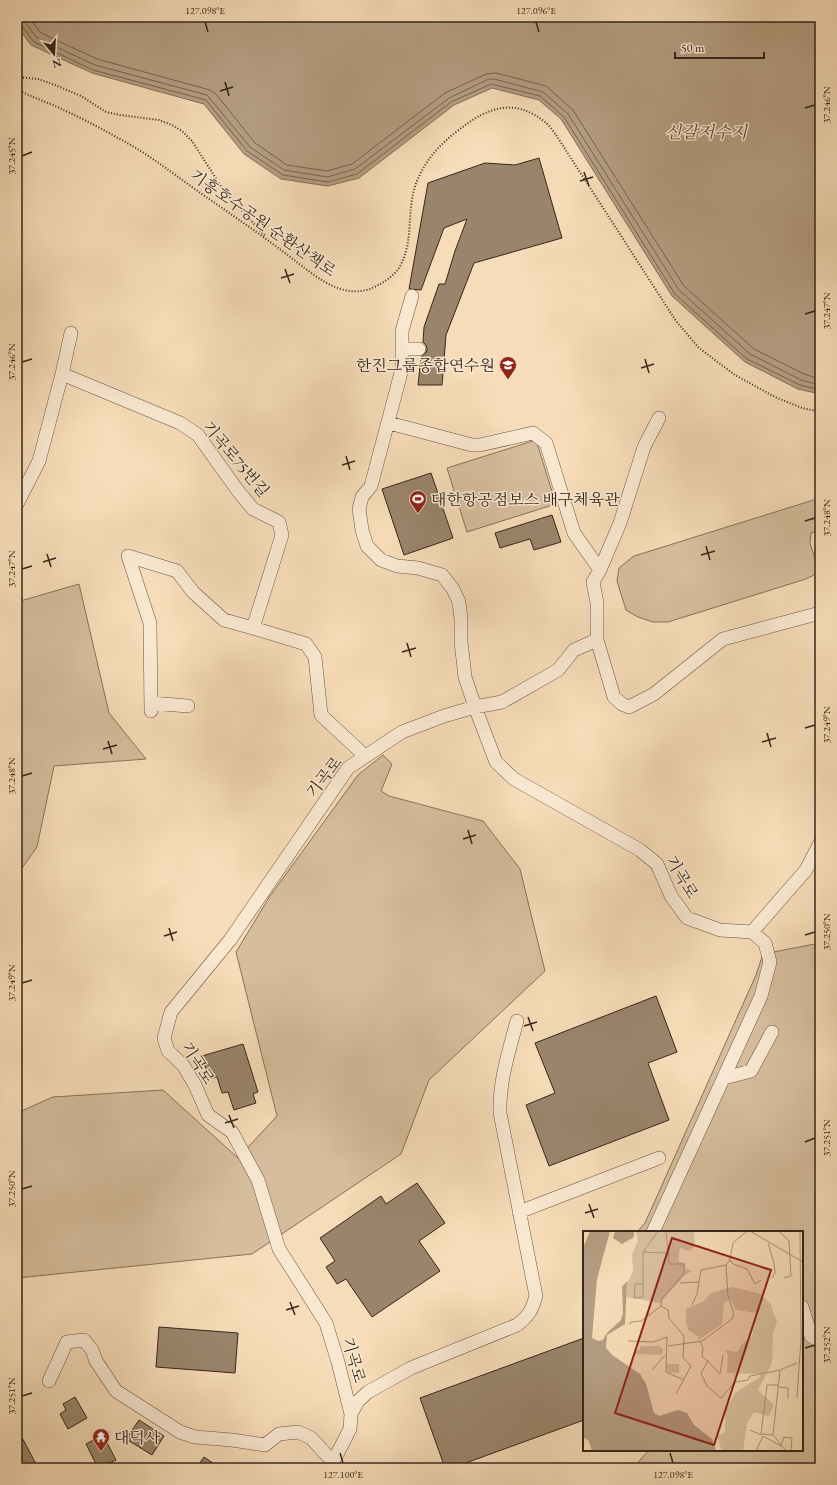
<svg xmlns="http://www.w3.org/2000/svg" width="837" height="1485" font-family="'EB Garamond','Noto Serif KR',serif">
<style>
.green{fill:#d6bd9d;stroke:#86725b}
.water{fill:#b59e82;stroke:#836e58}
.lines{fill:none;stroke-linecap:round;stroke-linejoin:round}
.shore{stroke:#76624e;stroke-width:1}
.building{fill:#9a856c;stroke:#372619}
.minor-casing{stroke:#675441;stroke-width:14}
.path{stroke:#372619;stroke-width:2;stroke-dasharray:1 2;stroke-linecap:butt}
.minor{stroke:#f9e8d1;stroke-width:13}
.ticks{fill:none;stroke:#372619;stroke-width:1.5}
.labels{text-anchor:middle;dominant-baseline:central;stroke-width:3;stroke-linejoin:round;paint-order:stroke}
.street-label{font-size:16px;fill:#372619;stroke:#f9e8d1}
.poi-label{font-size:16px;fill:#372619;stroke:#f9e8d1;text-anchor:start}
.water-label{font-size:17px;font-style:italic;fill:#5d4a38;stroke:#f9e8d1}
.inset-road{fill:none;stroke:#aa9378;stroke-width:1}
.view{fill:#8f2418;fill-opacity:0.15;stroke:#8f2418;stroke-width:2}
.inset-edge{fill:none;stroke:#372619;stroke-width:2}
.neatline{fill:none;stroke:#372619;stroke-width:1.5}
.ticks-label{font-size:10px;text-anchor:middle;fill:#372619}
</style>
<rect width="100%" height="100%" fill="#f6dcb8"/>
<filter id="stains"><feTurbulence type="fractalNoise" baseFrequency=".005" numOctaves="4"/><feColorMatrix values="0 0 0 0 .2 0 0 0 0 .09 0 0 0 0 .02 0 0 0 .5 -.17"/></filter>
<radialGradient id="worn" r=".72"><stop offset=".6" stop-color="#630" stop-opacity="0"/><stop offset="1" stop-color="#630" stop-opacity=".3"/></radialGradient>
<path class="green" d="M536 440 556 504 467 532 447 468Z
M820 498V530L811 533 810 543 818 568 814 575 806 579 668 622H653L638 617 626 610 617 581 619 568 634 556Z
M79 584 109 713 146 759 54 766 37 847 17 875V602Z
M383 755 392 764 381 791 389 796 483 821 520 869 545 971 429 1080 401 1154 252 1254 17 1278V1113L53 1097 163 1090 238 1158 277 1116 236 952 270 896 358 775Z
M820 943V1468H633L649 1450H802V1232H637L645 1223 756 975 763 954Z"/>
<path class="water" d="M17 17H820V394L798 389 745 362 672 296 561 119 539 100 492 88 454 105 359 178 328 186 281 179 244 154 204 104 92 73 31 45 17 26Z"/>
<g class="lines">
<path class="shore" d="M28 17 41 33 97 59 210 90 216 94 255 143 287 165 327 171 352 164 445 93 486 74 496 73 546 86 573 110 684 286 754 349 804 374 820 379
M17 19 25 22 37 38 95 65 207 95 250 147 284 170 327 177 355 169 449 98 489 79H494L543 92 568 114 679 290 750 354 801 380 820 385
M17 24 22 26 34 42 93 70 206 100 247 151 283 175 328 182 357 174 451 102 491 84 540 96 564 117 675 294 747 359 800 385 820 390"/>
</g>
<path class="building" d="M539 158 562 238 474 263 446 335 442 385H418L421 357 426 353 427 349 426 345 423 342 424 327 439 284H445L455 251 467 219 444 228 421 290 409 289 428 183 485 163 515 165Z
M431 473 453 538 404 555 382 489Z
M552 515 561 542 534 550 530 539 500 548 495 533Z
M656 996 677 1052 648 1063 669 1120 549 1166 526 1105 555 1093 535 1043Z
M243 1044 258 1092 253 1094 256 1103 234 1110 228 1092 222 1093 217 1077 209 1079 202 1056Z
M417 1183 445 1223 419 1241 440 1271 372 1317 346 1279 337 1284 326 1267 335 1261 320 1238 381 1196 386 1204Z
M159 1327 238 1333 235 1373 156 1367Z
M584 1338V1420L452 1468H445L420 1398Z
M75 1397 87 1418 68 1429 60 1414 66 1410 63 1404Z
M139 1420 164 1436 152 1455 126 1439Z
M17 1428 38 1468H17Z
M103 1435 116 1460 98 1468 86 1444Z
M204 1457 220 1468H196Z"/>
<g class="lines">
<defs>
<path id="minor" d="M412 296 402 331V369L371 486 362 497 359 509 362 530 367 546 381 560 397 566 418 568 442 575 453 589 459 602 461 619V642L465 677 475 707 496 762 514 779 640 850 657 864 671 896 687 918 720 930 752 932
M403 349H419
M62 374 71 333
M389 423 472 445H480L533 433 546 443 574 533 600 570 593 582 597 603V640L614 697 622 704 629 707 654 694 723 639 820 613
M17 504 39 461 62 374 180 423 198 435 238 491 253 509 279 522 282 535 253 628 306 644 315 657 321 715 365 756
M600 570 620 523 644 447 659 418
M151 703 188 706
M151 711 150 623 128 556 177 571 193 592 224 620 253 628
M724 1078 751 1071 772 1032
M519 1212 659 1158
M653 1232 761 996 770 962 765 943 752 932 806 870 820 843
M802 1307 811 1336 820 1342
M49 1381 67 1342 84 1340 92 1350 96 1361 116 1391 180 1432 195 1437 232 1440 265 1445 279 1434 298 1432 311 1438 333 1462
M351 1414 358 1401 368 1392 411 1368 517 1325C529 1316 532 1310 536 1296L500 1113C499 1081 509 1051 517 1021
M335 1468 333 1462 350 1429 351 1414 338 1362 326 1323 279 1249 258 1180 232 1132 208 1115 195 1085 183 1065 168 1051 164 1038 171 1012 230 940 348 768 402 732 444 716 475 707 502 702 558 670 574 650 597 640"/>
</defs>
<use href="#minor" class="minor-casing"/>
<path class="path" d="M17 77 38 79 55 85 81 96 106 112 120 115 159 120 172 125 182 131 192 141 224 191 265 236
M17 89C29 96 41 100 53 105 82 118 112 134 139 150 160 163 179 178 199 192 232 215 266 238 298 263 319 279 342 298 370 289 382 284 397 275 402 262 414 237 406 207 417 181 426 159 441 143 460 129 487 108 514 97 545 122 549 125 553 131 556 135L676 321 699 348 735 375 775 397 802 408 820 412"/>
<use href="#minor" class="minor"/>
</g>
<path class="ticks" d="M205 22 208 32M536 22 539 32M225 82 229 96M220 91 233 87M805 108 815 105M22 156 32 152M584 172 589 186M580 181 593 177M285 269 290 283M281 278 294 274M805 314 815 311M645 359 649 373M22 362 32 359M641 368 654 364M346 456 350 470M342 465 355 461M805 521 815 518M706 546 710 560M47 554 51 567M701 555 715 551M43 562 56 558M22 569 32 566M407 643 411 657M402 652 416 648M805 728 815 725M767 733 771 747M108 741 112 754M762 742 776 738M103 749 117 745M22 776 32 773M468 830 472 844M463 839 476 835M169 928 173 941M805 935 815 932M164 936 177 932M22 983 32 980M528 1017 533 1031M524 1026 537 1022M229 1115 234 1128M225 1123 238 1119M805 1142 815 1138M22 1189 32 1186M589 1204 594 1218M585 1213 598 1209M290 1302 295 1315M286 1310 299 1306M805 1348 815 1345M22 1396 32 1393M340 1453 343 1463M670 1453 673 1463"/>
<defs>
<symbol id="school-pin" viewBox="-11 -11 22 30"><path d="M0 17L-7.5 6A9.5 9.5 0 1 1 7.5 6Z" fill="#8f2418" stroke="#f9e8d1"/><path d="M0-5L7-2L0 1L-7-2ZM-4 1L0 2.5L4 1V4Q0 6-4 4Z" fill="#fff"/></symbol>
<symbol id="stadium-pin" viewBox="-11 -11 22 30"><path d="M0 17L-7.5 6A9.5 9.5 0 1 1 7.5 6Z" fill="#8f2418" stroke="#f9e8d1"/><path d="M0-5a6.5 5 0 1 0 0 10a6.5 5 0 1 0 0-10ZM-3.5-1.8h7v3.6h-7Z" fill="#fff"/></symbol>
<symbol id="temple-pin" viewBox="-11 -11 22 30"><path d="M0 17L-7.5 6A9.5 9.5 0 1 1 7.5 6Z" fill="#8f2418" stroke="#f9e8d1"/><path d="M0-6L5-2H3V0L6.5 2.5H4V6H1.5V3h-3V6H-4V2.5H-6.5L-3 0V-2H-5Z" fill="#fff"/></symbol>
</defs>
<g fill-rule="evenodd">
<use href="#school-pin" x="498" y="355" width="20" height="27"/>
<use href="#stadium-pin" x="408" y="489" width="20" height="27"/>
<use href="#temple-pin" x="91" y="1427" width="20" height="27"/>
</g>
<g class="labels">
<g class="street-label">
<text transform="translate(263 223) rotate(35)">기흥호수공원 순환산책로</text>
<text transform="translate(236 459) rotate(50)">기곡로75번길</text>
<text transform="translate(324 777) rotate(-52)">기곡로</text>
<text transform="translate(682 877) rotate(59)">기곡로</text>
<text transform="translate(198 1063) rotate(57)">기곡로</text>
<text transform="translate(354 1360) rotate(74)">기곡로</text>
</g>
<g class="poi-label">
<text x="495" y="365" text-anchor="end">한진그룹종합연수원</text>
<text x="431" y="499">대한항공점보스 배구체육관</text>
<text x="114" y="1437">대덕사</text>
</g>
<g class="water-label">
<text x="706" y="132">신갈저수지</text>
</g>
</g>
<g transform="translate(583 1231)">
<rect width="220" height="220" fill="#f6dcb8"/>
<path d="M53 0H111L112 16 106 20 97 17 96 22V31L102 32V38L109 40 101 45 77 72 43 66 44 52 50 40 49 24 55 9ZM149 56 178 63 187 72 194 91 190 102 189 132 175 159 191 174 186 185 171 181 164 192 160 220H139L134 205 142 201V181L152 162 177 146V143L144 142 145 126 143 119 154 121 159 113 169 105 174 82 153 79 147 68 141 72 139 93 114 110 116 106 105 99 103 91V78L121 70 128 62ZM58 115H76L80 118V122L77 124 51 123V121L55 120ZM84 133H96V142L84 141Z" fill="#d6bd9d"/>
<path d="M7 0H27L14 48 9 107 15 110 20 109 24 102 38 89 40 82 39 56 44 50 42 93 24 104 23 117 29 124 57 143 63 153 71 182 76 185 95 179 104 182 111 194 129 208 133 220H9L6 210 0 206V17ZM46 0H51V6L39 13 30 7 32 1Z" fill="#b59e82"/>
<path class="inset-road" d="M167 0 220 31M196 0 206 10 208 45 201 47M220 0V29M185 12 191 32 192 42 189 47M60 21 83 22M147 29 150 33 164 38 172 53 178 49M97 52 116 51M60 53H52L51 67 60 66V21L75 0M109 74 114 63 118 39 143 34M78 75 85 79 86 87 101 105 100 127 108 135 93 163M46 94 48 91 58 90 78 75 79 67 101 43V33H86L83 0M45 110 70 111 84 106 83 141 101 149M117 111 120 117 119 126 125 130 118 142 124 155 138 167 152 151 165 149 167 145 197 139 214 132M85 115 119 110 149 88 151 83 145 65 143 34 147 29 150 12 164 0M125 130 137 143 140 124M69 139 82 124M197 139 190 204 203 220M196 156 205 157V168M214 167 218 108 217 0M167 199 178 204M190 204 178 203 184 154H196M173 220 180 205 198 215 201 206 209 207 208 220"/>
<path class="view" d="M89 7 188 39 131 214 32 182Z"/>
<rect width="220" height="220" class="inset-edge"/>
</g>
<rect width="837" height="1485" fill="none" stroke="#f6dcb8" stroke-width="44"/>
<g transform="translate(54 54) rotate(162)" stroke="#f9e8d1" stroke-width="3" paint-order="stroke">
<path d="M0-3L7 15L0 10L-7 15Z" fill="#372619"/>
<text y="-6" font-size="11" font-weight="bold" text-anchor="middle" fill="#372619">N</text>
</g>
<path d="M675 52v6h89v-6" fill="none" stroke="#372619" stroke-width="2"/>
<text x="681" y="52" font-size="12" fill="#372619" stroke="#f9e8d1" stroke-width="3" paint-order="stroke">50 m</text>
<rect x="22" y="22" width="793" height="1441" class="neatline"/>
<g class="ticks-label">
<text x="205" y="14">127.098°E</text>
<text x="536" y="14">127.096°E</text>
<text transform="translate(826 105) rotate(-90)" y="4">37.246°N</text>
<text transform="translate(11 156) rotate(-90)" y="4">37.245°N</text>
<text transform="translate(826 311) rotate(-90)" y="4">37.247°N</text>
<text transform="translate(11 362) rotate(-90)" y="4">37.246°N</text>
<text transform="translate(826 518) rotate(-90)" y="4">37.248°N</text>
<text transform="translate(11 569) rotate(-90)" y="4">37.247°N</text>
<text transform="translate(826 725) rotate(-90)" y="4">37.249°N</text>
<text transform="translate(11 776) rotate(-90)" y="4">37.248°N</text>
<text transform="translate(826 932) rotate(-90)" y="4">37.250°N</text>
<text transform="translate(11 983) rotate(-90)" y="4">37.249°N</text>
<text transform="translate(826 1138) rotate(-90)" y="4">37.251°N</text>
<text transform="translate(11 1189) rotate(-90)" y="4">37.250°N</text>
<text transform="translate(826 1345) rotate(-90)" y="4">37.252°N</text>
<text transform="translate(11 1396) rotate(-90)" y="4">37.251°N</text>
<text x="343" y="1478">127.100°E</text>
<text x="673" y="1478">127.098°E</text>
</g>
<rect width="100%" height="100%" filter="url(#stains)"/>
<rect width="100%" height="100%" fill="url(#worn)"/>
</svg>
